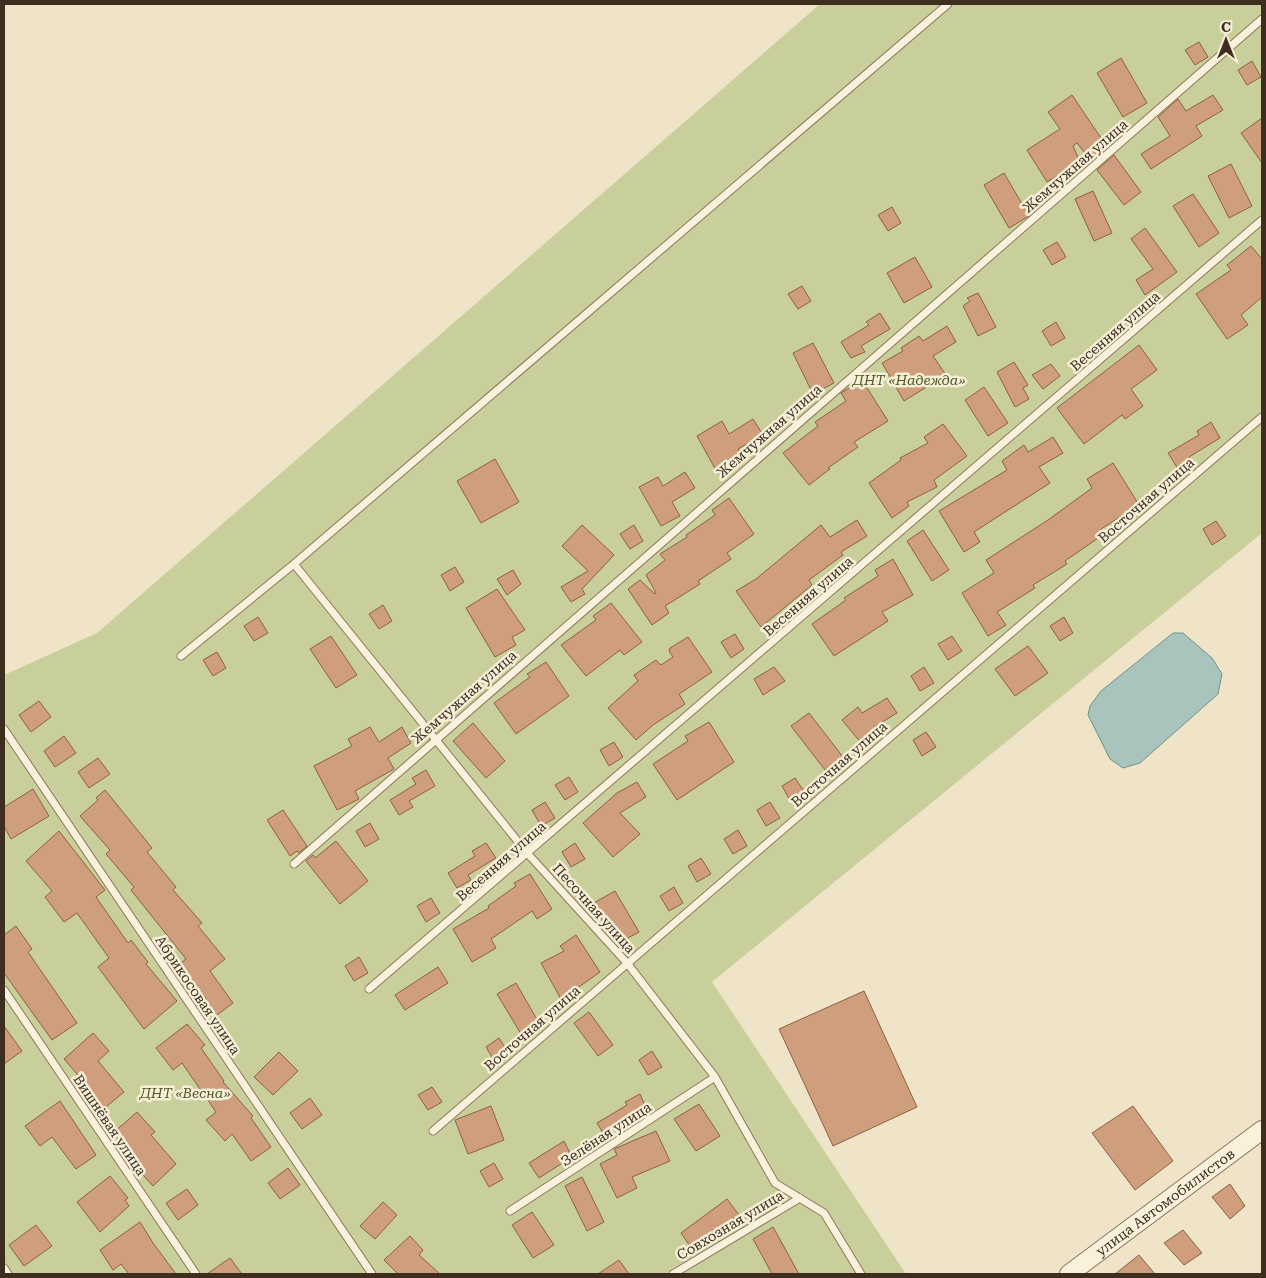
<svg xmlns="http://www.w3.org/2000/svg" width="1266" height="1278" font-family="'Roboto Serif',serif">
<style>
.green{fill:#c9cf9b}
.water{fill:#a9c4bc;stroke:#6f938a}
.building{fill:#cf9f7d;stroke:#8d5f41}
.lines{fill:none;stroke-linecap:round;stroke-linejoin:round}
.service-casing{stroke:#8d765c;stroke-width:9}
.tertiary-casing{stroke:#8d765c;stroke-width:20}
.service{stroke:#faf1dc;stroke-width:7}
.tertiary{stroke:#faf1dc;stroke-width:18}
.labels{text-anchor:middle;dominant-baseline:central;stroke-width:5;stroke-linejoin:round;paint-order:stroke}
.street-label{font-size:14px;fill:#3d2e20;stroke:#f7eed8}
.park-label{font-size:14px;font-style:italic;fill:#4d5a26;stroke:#f7eed8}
</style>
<rect width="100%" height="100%" fill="#f0e4c8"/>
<path class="green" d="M820 4H1262V533L712 982 906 1274H4V675L97 633Z"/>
<path class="water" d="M1173 633H1183L1212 658 1222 674 1218 694 1140 763 1123 768 1110 759 1088 715 1090 706 1101 691Z"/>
<path class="building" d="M1199 42 1208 57 1195 65 1185 50Z
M1121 58 1147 103 1123 117 1097 73Z
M1252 61 1261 77 1247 85 1238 70Z
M1072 95 1107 147 1091 161 1077 143 1073 146 1080 162 1047 182 1027 150 1060 129 1048 112Z
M1213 95 1223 110 1196 126 1202 136 1151 169 1141 154 1170 136 1158 117 1178 99 1186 111Z
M1262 118V163L1241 133Z
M1114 155 1141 192 1124 205 1097 170Z
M1231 164 1252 206 1229 218 1208 176Z
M1004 173 1029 216 1009 228 984 185Z
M1093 191 1112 233 1094 241 1075 199Z
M1193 194 1219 233 1199 247 1173 206Z
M892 207 901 223 888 231 878 215Z
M1145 228 1177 272 1145 295 1136 280 1153 269 1131 239Z
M1057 242 1066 257 1052 265 1043 250Z
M1251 246 1262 259V297L1241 315 1248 325 1227 339 1196 294 1231 270 1227 265Z
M915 257 932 287 904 303 887 273Z
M802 286 811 301 798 309 788 294Z
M978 293 996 327 978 336 963 306 970 301 967 298Z
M880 313 890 329 861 346 865 352 851 358 841 342 869 325 866 322Z
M1056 322 1065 338 1051 346 1042 331Z
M947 326 956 342 933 356 946 375 904 401 882 363 903 351 901 348 919 336 923 341Z
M813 343 834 383 813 394 793 353Z
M1139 345 1157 370 1131 389 1143 406 1125 419 1122 415 1084 444 1057 408Z
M1014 362 1028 385 1023 388 1029 399 1015 407 997 372Z
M1051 364 1060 376 1043 389 1032 375Z
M862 380 888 421 854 442 858 447 828 468 830 469 809 485 783 453 818 426 815 422 846 401 841 393Z
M984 387 1008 423 988 436 965 400Z
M753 419 763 435 738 449 744 459 718 474 697 436 722 421 729 434Z
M1211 422 1220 438 1189 457 1192 460 1178 469 1168 453 1199 435 1197 431Z
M943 424 967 456 934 480 937 487 907 502 909 506 892 518 869 483 901 460 900 458 928 443 924 437Z
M1053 437 1063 453 1039 467 1050 483 974 532 980 542 964 552 939 511 1007 470 1002 461 1024 445 1028 452Z
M495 459 519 502 481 523 457 481Z
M1113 463 1139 505 1101 529 1104 534 1065 561 1067 564 1033 585 1035 588 997 612 1006 625 988 636 962 593 994 573 986 560 1048 520 1092 488 1087 479Z
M685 472 695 488 672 502 680 516 661 526 639 487 658 477 663 486Z
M729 498 754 534 727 553 731 559 698 581 700 584 665 606 669 613 652 625 628 589 640 580 655 594 656 593 646 575 665 560 660 554 687 537 686 535 715 515 712 510Z
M857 520 867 536 841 552 843 555 809 580 812 585 761 627 736 591 756 579 821 525 830 537Z
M1216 521 1226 536 1212 545 1203 529Z
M582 525 614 555 582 589 585 594 571 602 561 587 588 571 562 546Z
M634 525 643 541 630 549 620 534Z
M923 530 949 570 932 581 907 541Z
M893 559 913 595 882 612 888 621 834 656 812 624 846 600 844 598 878 576 875 570Z
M455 567 464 582 450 591 441 575Z
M513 570 521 584 507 595 497 579Z
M497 589 525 630 512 637 516 645 495 657 466 608Z
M611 603 642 642 624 655 620 650 586 676 561 645 596 620 593 616Z
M383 605 392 621 379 629 369 614Z
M258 617 268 633 254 641 244 626Z
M1064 617 1073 633 1060 641 1050 626Z
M735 634 744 649 731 658 721 642Z
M331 636 357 675 336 688 310 649Z
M952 636 962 651 948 660 938 644Z
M688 637 712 672 679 694 685 704 653 725 636 740 608 708 638 681 634 675 656 660 661 665 673 657 669 651 670 648Z
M1028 646 1048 673 1015 696 995 669Z
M217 652 226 668 213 676 203 660Z
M546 662 569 696 516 734 494 703 530 677 527 674Z
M774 667 785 681 763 695 754 679Z
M924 667 934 683 920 691 911 676Z
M887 698 897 713 874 727 877 731 862 744 842 720 858 707 862 713Z
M39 701 51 717 31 732 19 715Z
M809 713 843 757 825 770 791 726Z
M709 722 734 762 677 800 653 764 688 741 685 736Z
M473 723 505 761 486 778 453 741Z
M370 727 379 742 402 727 411 743 388 758 394 769 355 791 359 799 337 810 314 766 352 746 348 739Z
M926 732 936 747 922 756 913 740Z
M64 736 76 753 55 767 44 751Z
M614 742 623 757 609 766 600 750Z
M98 758 110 774 89 788 78 772Z
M426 770 435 786 409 801 413 807 399 815 390 800 416 784 412 778Z
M569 777 578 792 565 800 555 785Z
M795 778 805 793 791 802 782 786Z
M637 782 646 797 620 813 640 834 613 857 583 823 617 793Z
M33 789 49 816 11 839 4 826V807Z
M105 790 152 848 147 852 176 887 173 890 202 923 198 926 225 959 210 971 233 1003 213 1018 201 1001 206 998 178 965 186 959 131 890 134 887 106 854 110 850 80 816 98 800 96 798Z
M545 802 555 818 541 826 532 810Z
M770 802 780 818 766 826 757 810Z
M283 810 307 846 299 853 297 851 290 856 267 820Z
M370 823 379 839 365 847 356 831Z
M738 830 747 846 733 854 724 839Z
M59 831 105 890 96 897 128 943 131 940 148 962 146 964 177 1001 144 1029 98 967 109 958 77 913 64 922 45 897 52 891 26 861Z
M336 841 368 881 340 904 306 861 313 855 315 858Z
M486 843 496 858 468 875 471 880 457 888 448 873 475 856 472 851Z
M575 843 585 859 571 867 562 852Z
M701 858 711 874 697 882 688 866Z
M530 874 552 909 537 919 532 911 491 939 496 948 472 962 453 929 489 908 488 906 516 886 514 883Z
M674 887 683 903 669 911 660 896Z
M615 891 639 932 617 944 592 904Z
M431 898 440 913 426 922 417 906Z
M16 926 32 949 28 952 77 1023 52 1040 4 973V935Z
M576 935 600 972 576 989 578 993 562 1001 541 963 564 951 560 946Z
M359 957 368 973 354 981 345 966Z
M438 967 448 983 405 1010 395 995Z
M516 983 539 1023 521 1034 497 994Z
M864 991 917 1107 833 1146 779 1029Z
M589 1012 613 1045 598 1056 574 1023Z
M187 1024 205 1045 201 1048 224 1081 223 1082 253 1116 251 1118 271 1147 251 1161 232 1134 225 1141 206 1120 216 1112 182 1063 173 1070 156 1048Z
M4 1026 22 1051 4 1064Z
M93 1033 109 1051 98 1061 124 1092 101 1111 86 1093 90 1089 64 1059Z
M499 1038 509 1054 495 1062 486 1047Z
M652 1051 662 1067 648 1075 639 1060Z
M279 1052 298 1071 273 1095 254 1077Z
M432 1087 442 1102 428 1110 418 1095Z
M640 1094 647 1110 604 1135 597 1123 627 1105 625 1102Z
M310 1098 322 1115 302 1129 290 1113Z
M60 1101 96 1155 76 1169 52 1137 40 1146 25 1126Z
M699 1104 720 1136 696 1151 674 1119Z
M491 1106 504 1140 468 1154 455 1120Z
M1133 1106 1173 1161 1135 1190 1092 1133Z
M137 1112 155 1132 151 1135 176 1164 153 1186 134 1165 139 1162 113 1133Z
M656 1131 670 1161 632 1177 637 1188 617 1198 600 1164 617 1155 614 1149Z
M564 1141 572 1157 539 1178 529 1163Z
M494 1163 503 1179 489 1187 480 1171Z
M288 1168 300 1185 280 1199 268 1183Z
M110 1176 128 1198 125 1200 129 1206 100 1232 77 1202Z
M582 1177 604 1222 587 1231 565 1186Z
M1230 1184 1245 1206 1230 1219 1212 1197Z
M187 1189 198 1205 178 1220 166 1203Z
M727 1199 739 1215 692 1249 681 1233Z
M383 1202 397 1215 375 1239 360 1226Z
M532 1212 554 1245 533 1258 512 1225Z
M140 1222 153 1243 176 1274H129L121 1264 113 1270 100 1250Z
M36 1225 52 1246 24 1266 9 1245Z
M773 1227 799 1274H772L753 1239Z
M1183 1230 1202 1253 1184 1265 1164 1243Z
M410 1236 423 1250 419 1255 440 1274H398L384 1260Z
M1139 1255 1155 1274H1115Z
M230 1258 242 1274H207Z
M619 1260 629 1274H598Z"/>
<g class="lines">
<defs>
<path id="service" d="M294 564 528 854 627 963 715 1077 775 1183 824 1213 861 1274
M181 656 294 564 948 4
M4 729 372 1274
M294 864 1262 19
M369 989 1262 220
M4 990 196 1274
M433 1131 1262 417
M510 1211 715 1077
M4 1268 8 1274
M673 1274 800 1198"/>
<g id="tertiary">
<path id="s1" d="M1069 1274 1262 1130"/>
</g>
</defs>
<use href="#service" class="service-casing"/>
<use href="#tertiary" class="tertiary-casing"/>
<use href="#service" class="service"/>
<use href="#tertiary" class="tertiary"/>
</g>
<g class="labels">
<g class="street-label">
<text transform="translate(1075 166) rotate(-41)">Жемчужная улица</text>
<text transform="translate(1115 331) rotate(-41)">Весенняя улица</text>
<text transform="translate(769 431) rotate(-41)">Жемчужная улица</text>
<text transform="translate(1146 500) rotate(-41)">Восточная улица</text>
<text transform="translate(808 596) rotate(-41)">Весенняя улица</text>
<text transform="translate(464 697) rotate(-41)">Жемчужная улица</text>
<text transform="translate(839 764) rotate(-41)">Восточная улица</text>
<text transform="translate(501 861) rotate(-41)">Весенняя улица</text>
<text transform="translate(594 908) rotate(48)">Песочная улица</text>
<text transform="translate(198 995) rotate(56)">Абрикосовая улица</text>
<text transform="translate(532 1028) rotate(-41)">Восточная улица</text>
<text transform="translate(110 1125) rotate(56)">Вишнёвая улица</text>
<text transform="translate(606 1134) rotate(-33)">Зелёная улица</text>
<text stroke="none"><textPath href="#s1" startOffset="120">улица Автомобилистов</textPath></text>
<text transform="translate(730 1225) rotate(-31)">Совхозная улица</text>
</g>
<g class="park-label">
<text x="909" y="380">ДНТ «Надежда»</text>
<text x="185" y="1093">ДНТ «Весна»</text>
</g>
</g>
<rect width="1266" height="1278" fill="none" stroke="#3d2e20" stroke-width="10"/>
<g transform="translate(1226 40)" stroke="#f7eed8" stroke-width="4" paint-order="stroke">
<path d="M0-4L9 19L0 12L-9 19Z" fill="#3d2e20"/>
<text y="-8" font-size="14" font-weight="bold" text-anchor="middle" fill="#3d2e20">С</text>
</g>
</svg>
